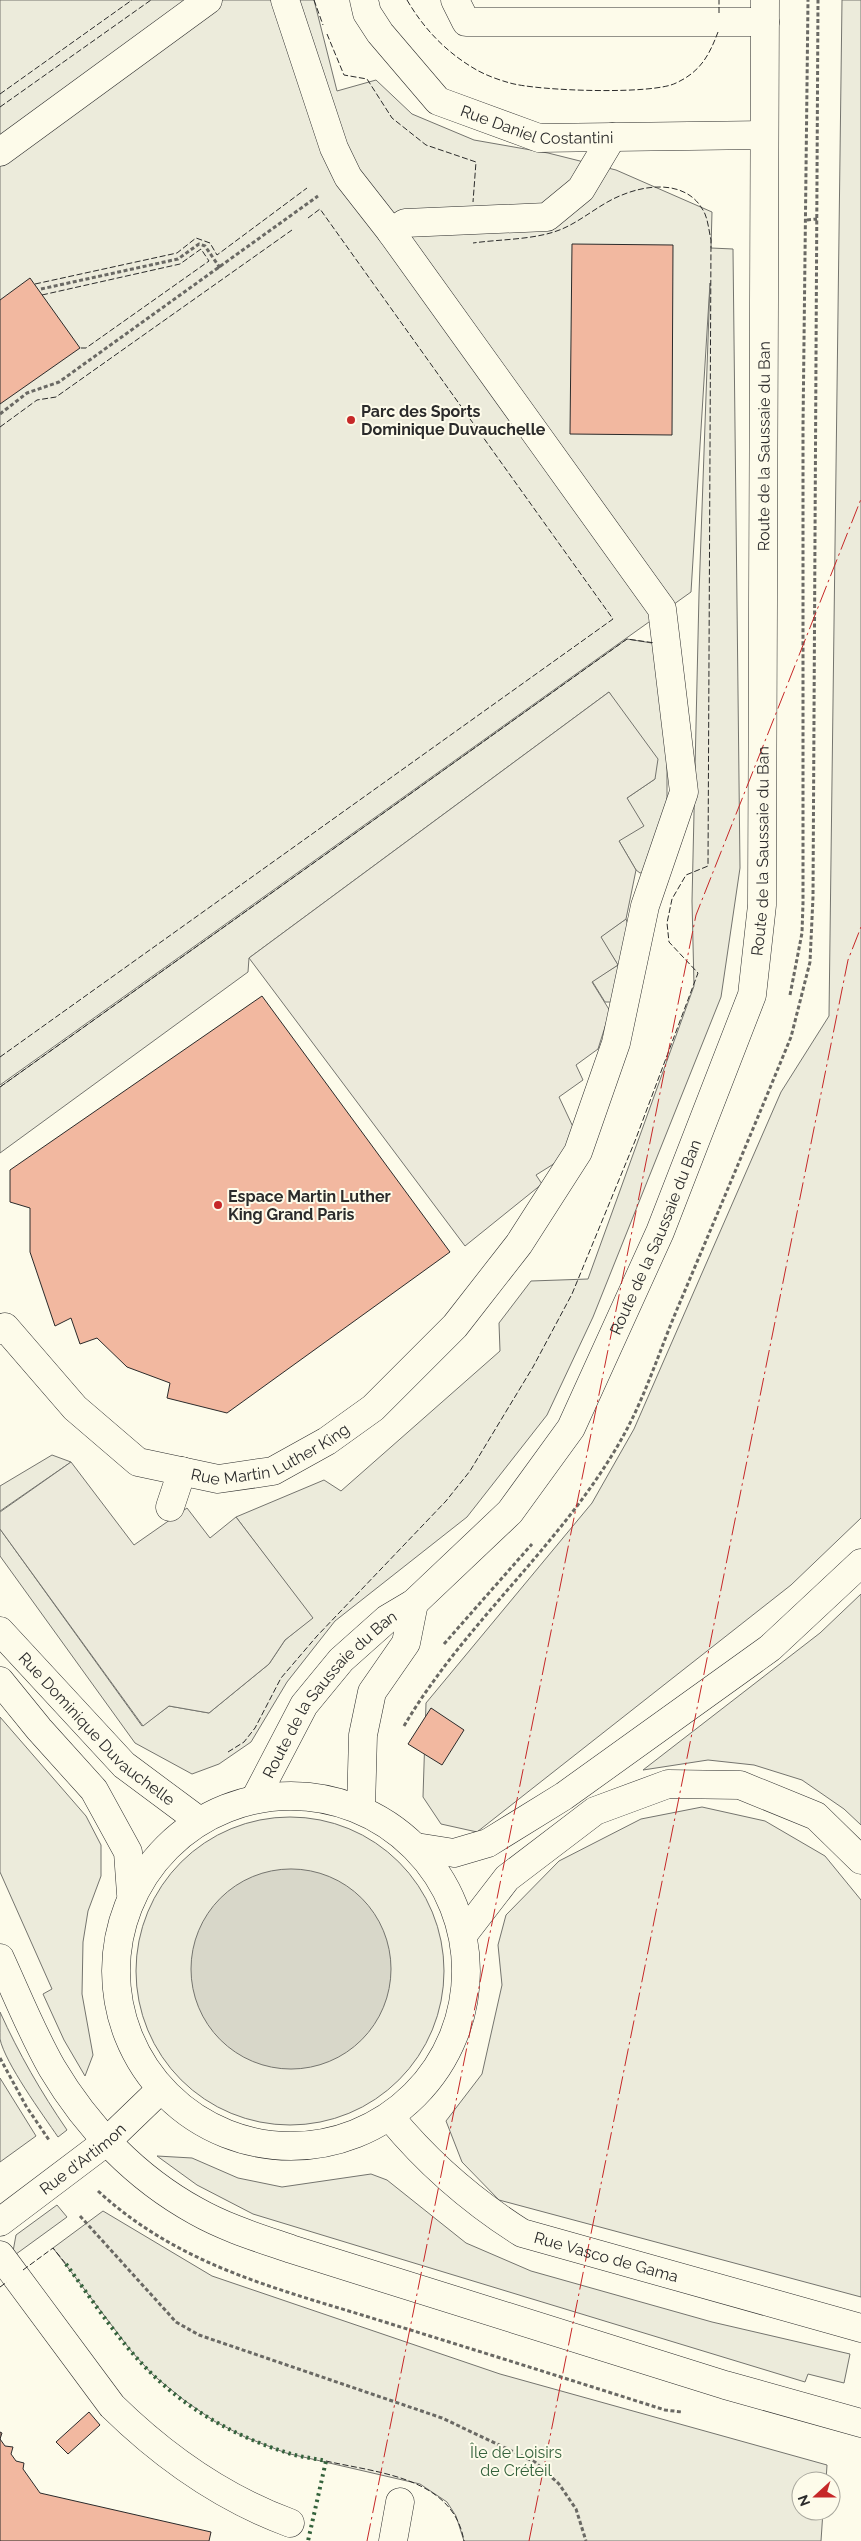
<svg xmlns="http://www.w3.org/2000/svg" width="861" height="2541" font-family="Raleway,sans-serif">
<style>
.green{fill:#ecebdb;stroke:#74746e}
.parking{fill:#eceadb;stroke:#74746e}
.water{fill:#d8d7c9;stroke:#74746e}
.building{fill:#f2b8a0;stroke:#2b2b2b}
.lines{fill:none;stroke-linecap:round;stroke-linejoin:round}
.minor-casing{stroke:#2b2b2b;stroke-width:29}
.major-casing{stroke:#2b2b2b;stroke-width:29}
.highway-casing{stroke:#2b2b2b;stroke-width:29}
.path{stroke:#6a6964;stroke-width:3;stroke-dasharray:4 2.5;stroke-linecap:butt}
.minor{stroke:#fdfbea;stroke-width:28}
.major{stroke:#fdfbea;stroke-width:28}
.highway{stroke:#fdfbea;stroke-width:28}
.hedge{stroke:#34623c;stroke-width:4;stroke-dasharray:2.5 4;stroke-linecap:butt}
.fence{stroke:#2b2b2b;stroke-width:1;stroke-dasharray:6 2.5;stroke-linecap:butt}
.power{stroke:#c62828;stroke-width:1;stroke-dasharray:18 4 2.5 4;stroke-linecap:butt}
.poi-dot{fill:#c62828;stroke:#fdfbea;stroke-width:2}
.labels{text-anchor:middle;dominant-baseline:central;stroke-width:4;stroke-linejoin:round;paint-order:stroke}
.street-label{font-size:16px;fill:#2b2b2b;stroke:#fdfbea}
.poi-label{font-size:16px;font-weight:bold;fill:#2b2b2b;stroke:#fdfbea;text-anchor:start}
.park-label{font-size:16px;fill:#34623c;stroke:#fdfbea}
</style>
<rect width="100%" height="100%" fill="#fdfbea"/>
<path class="green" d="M0 0H314L337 91 376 80 412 114 474 140 548 153 616 170 712 212 711 248 733 249 740 868 721 997 593 1317 547 1415 467 1517 335 1621 287 1682 251 1742 219 1764 192 1774 135 1743 0 1556V1529L142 1726 169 1706 209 1713 269 1664 285 1640 312 1618 236 1517 324 1480 341 1491 500 1351 499 1323 531 1281 588 1279 694 986 692 901 699 594 710 283 691 592 0 1085Z
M842 0H861V1518L791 1585 477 1832 441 1824 423 1797 426 1703 592 1503 634 1429 781 1092 829 1016Z
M627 639 658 644 667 749V803L645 872 640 873 636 870 619 841 627 798 655 779 609 692 249 958 248 972 0 1153V1087Z
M626 919 631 934 615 1002H605L592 981 618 965 600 937Z
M52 1455 71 1462 0 1511V1486Z
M861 1594V1825L844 1809 802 1780 754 1765 708 1760 643 1770 820 1633Z
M0 1717 86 1816 101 1845V1876L88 1911 83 1942 82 1994 93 2055 85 2076 64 2040 43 1994 52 1989 0 1872Z
M702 1807 765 1821 825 1856 861 1900V2297L499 2200 462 2162 446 2121 482 2074 502 1985 498 1945 506 1915 559 1861 641 1819Z
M136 1971a154 154 0 1 1 308 0a154 154 0 1 1-308 0Z
M0 2012C19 2054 41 2092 67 2130L58 2137C43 2115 5 2063 0 2039 0 2031 0 2021 0 2012Z
M0 2078 36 2136 0 2162Z
M157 2156 192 2158 238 2178 282 2187 371 2174 387 2180 466 2243 531 2271 712 2322 850 2354 844 2383 808 2374 805 2382 253 2214 197 2185Z
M57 2205 67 2217 12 2257 16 2235Z
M103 2211 212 2276 500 2374 827 2465 826 2481H801V2511H823L821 2541H464L456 2516 447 2502 420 2484 286 2453 245 2437 214 2421 184 2400 153 2375 132 2352 53 2248Z"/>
<path class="parking" d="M609 692 658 759 655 779 627 798 644 826 619 841 636 870 626 919 601 937 618 965 592 982 610 1011 598 1049 576 1065 583 1080 559 1097 574 1129 560 1160 536 1175 542 1184 465 1246 249 958Z
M71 1462 134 1545 187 1508 210 1538 236 1517 313 1618 285 1640 269 1664 209 1713 169 1706 143 1726 0 1529V1512Z"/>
<path class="water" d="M191 1969a100 100 0 1 1 200 0a100 100 0 1 1-200 0Z"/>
<path class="building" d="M572 244 673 245 672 435 570 434Z
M30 278 80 348 0 404V300Z
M262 996 450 1252 227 1413 167 1398 170 1383 127 1367 97 1338 80 1344 71 1318 55 1326 30 1252V1208L10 1202V1170Z
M431 1708 464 1730 442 1765 408 1744Z
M89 2412 100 2425 68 2454 56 2442Z
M0 2432 2 2433 0 2439 5 2446 13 2447 11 2454 16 2461 24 2463 23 2469 40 2493 211 2532 209 2541H0Z"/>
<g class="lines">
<defs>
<g id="minor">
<path d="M285 0 334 148 348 177 391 232 405 223 547 217 581 189 612 137"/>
<path id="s1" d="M364 0 367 13 380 33 438 101 539 138 764 135"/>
<path d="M455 0 466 22H765"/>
<path d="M0 152 208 0"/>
<path id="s2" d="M0 1330 5 1327 75 1408 138 1462 218 1479 273 1471 327 1441 373 1408 455 1326 519 1244 578 1152 616 1043 645 906 684 792 662 609 391 232"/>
<path d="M170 1507 182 1471"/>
<path id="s3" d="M0 1631 124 1765 198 1820"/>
<path d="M0 1681 39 1729 94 1790 128 1852 131 1894"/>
<path d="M0 1958C17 1995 32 2033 52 2068 87 2127 136 2178 196 2211 226 2228 259 2238 291 2249L725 2385 861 2423"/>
<path id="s4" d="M0 2222 106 2142 160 2090"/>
<path d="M0 2255 112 2406C163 2456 222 2498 290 2523"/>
<path d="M393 2541 400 2502"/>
</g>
<g id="major">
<circle cx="291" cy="1971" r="175"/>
<path id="s5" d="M256 1797 304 1705 341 1660 387 1619 414 1603 510 1512 571 1428 660 1232 752 995 762 905 765 0"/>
<path d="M361 1809 363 1735 372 1692 406 1643 414 1603"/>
<path id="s6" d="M390 2117C427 2162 473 2202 522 2233L861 2328"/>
</g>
<path id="highway" d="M416 1847 454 1853 488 1843 564 1796 770 1648 861 1563
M463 1935 507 1878 595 1811 668 1784 740 1785 816 1816 861 1860"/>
</defs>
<use href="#minor" class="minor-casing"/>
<use href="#major" class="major-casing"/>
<use href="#highway" class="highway-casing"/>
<path class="path" d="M807 220 817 219
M41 289 178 259 199 244 205 246 220 268
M0 414 27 393 59 382 318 196
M790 995 802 933 803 903V426L808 0
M444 1644 532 1544
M404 1726C467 1619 568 1540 627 1429 647 1391 661 1347 678 1307 716 1217 754 1127 791 1037L810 962 813 897 818 0
M0 2058 26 2106 49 2140
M98 2191C183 2269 284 2290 391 2324 482 2352 574 2381 665 2410L682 2412
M80 2216 176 2322 199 2335 442 2418 535 2462 559 2484 576 2509 586 2541"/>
<use href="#minor" class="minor"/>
<use href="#major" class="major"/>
<use href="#highway" class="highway"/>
<path class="hedge" d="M66 2264C93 2301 119 2342 152 2374 188 2410 237 2437 285 2452 298 2457 313 2458 326 2461L308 2541"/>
<path class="fence" d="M314 0 323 25
M407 0C424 29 446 52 475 69 485 75 499 80 510 83 538 91 653 95 676 83 700 72 709 56 718 32
M719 13V0
M327 34 344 75 367 79 392 118 426 145 476 162 473 202
M0 94 132 0
M0 107 151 0
M35 284 177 253 196 238 210 243 217 255 307 188
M42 295 180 264 201 249 209 261 86 348H80
M0 427 37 400 56 397 292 230
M0 1057 613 619 320 209 308 218
M0 1087 627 639 655 643
M228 1752 244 1742 255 1728 281 1678 317 1636 446 1501 470 1471 533 1367 572 1294 635 1141 698 973 669 942 667 923 672 899 686 875 708 866 711 240C709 231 708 221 705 214 690 181 651 183 622 195 601 203 583 220 562 229 536 240 501 239 473 243
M23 2270 53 2248 66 2264
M0 2287 7 2282
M326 2461C378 2473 453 2477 464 2541"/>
<path class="power" d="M367 2541 696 915 861 499
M529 2541 848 960 861 927"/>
</g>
<g class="poi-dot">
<circle cx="351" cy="420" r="5"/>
<circle cx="218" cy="1205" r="5"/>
</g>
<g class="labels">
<g class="street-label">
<text stroke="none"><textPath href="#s1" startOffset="230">Rue Daniel Costantini</textPath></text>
<text stroke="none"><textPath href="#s5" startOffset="1510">Route de la Saussaie du Ban</textPath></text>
<text stroke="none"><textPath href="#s5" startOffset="1105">Route de la Saussaie du Ban</textPath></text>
<text stroke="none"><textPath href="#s5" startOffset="700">Route de la Saussaie du Ban</textPath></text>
<text stroke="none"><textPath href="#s2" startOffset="335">Rue Martin Luther King</textPath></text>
<text stroke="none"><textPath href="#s5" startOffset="128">Route de la Saussaie du Ban</textPath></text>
<text stroke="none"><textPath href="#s3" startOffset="138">Rue Dominique Duvauchelle</textPath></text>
<text stroke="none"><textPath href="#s4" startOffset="104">Rue d'Artimon</textPath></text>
<text stroke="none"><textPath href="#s6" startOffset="264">Rue Vasco de Gama</textPath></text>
</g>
<g class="poi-label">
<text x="361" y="411">Parc des Sports<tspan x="361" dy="18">Dominique Duvauchelle</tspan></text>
<text x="228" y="1196">Espace Martin Luther<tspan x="228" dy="18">King Grand Paris</tspan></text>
</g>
<g class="park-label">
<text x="516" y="2452">Île de Loisirs<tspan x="516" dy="18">de Créteil</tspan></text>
</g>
</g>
<g transform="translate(816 2496) rotate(249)"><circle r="24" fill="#fdfbea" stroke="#a9a89e"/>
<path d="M0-4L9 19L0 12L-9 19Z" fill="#c62828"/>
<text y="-8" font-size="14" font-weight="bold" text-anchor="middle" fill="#2b2b2b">N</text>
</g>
</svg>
